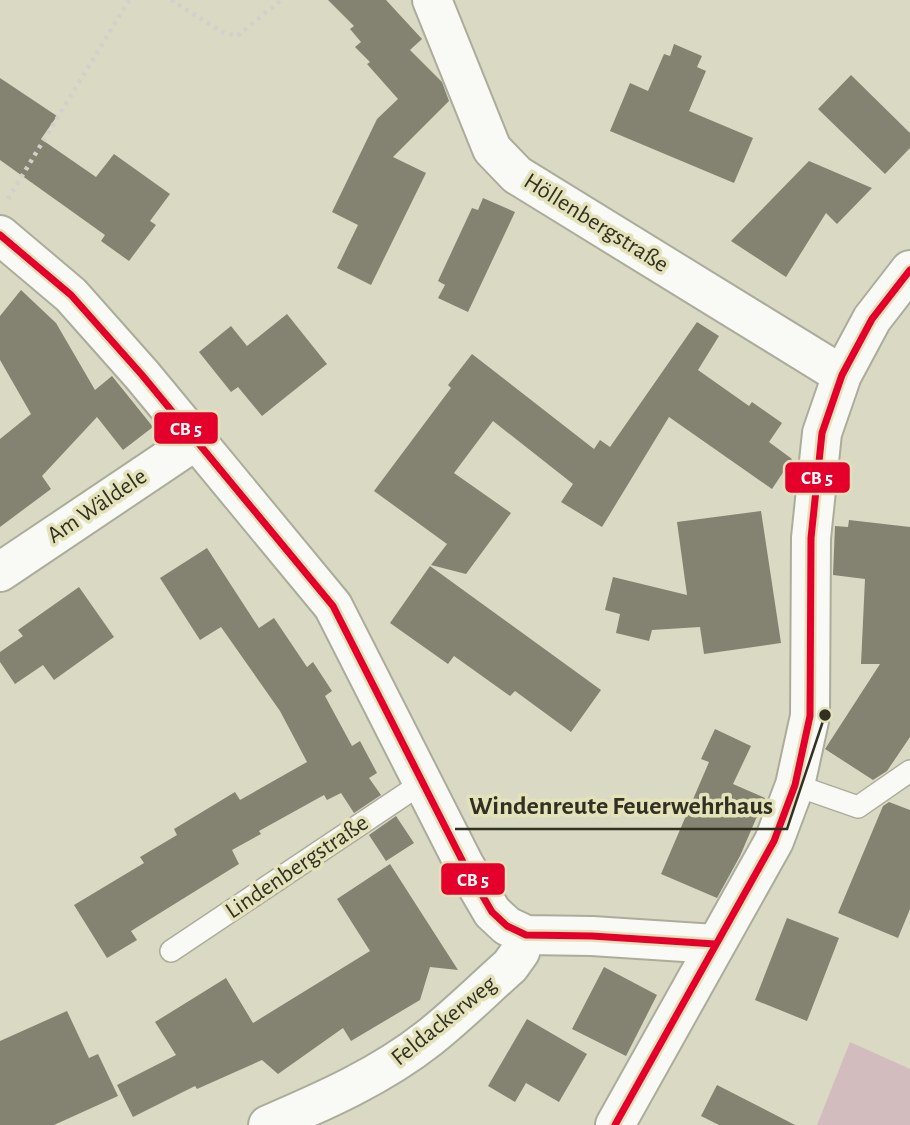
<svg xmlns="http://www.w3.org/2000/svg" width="910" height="1125" font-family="'Alegreya Sans',sans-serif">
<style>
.green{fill:#d3bcbe}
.building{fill:#848372}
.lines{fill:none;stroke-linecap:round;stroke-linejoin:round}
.service-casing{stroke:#acac9b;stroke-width:24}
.minor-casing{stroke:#acac9b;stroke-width:42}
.path{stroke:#d1d0ca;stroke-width:4.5;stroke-dasharray:3.5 5;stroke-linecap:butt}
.service{stroke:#f9f9f6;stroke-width:21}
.minor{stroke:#f9f9f6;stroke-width:38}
.bus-1-casing{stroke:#e3e2ba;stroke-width:12}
.bus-1{stroke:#e4002b;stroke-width:7}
.labels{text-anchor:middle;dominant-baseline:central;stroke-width:7;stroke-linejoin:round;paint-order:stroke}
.street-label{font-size:24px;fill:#323121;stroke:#e3e2ba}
.leader{fill:none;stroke:#323121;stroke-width:2.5}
.callout-dot{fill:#323121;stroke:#e3e2ba;stroke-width:2.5}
.callout-label{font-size:26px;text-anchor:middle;font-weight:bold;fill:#323121;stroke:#e3e2ba;stroke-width:7;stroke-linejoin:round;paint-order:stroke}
.line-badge{stroke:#e3e2ba;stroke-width:2.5}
.badge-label{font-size:19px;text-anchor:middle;font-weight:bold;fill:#fff}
</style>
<rect width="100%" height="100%" fill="#dad9c3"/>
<path class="green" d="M850 1042 910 1069V1125H817Z"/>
<path class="building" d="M328 0H386L422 39 410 50 442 82 449 101 393 157 426 173 371 285 337 268 358 225 332 212 377 119 398 99 367 64 370 62 355 47 361 42 350 29 354 26Z
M674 44 702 56 697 67 706 71 689 111 753 138 734 183 610 131 630 83 648 91 664 54 670 56Z
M851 75 910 133V148L885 174 818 109Z
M0 78 57 116 41 139 96 177 114 154 170 194 150 221 156 225 129 261 101 241 105 235 0 160Z
M809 161 872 188 837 224 826 213 786 277 731 241Z
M483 198 515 212 468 312 438 298 445 285 438 281 472 208 478 210Z
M21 290 56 323 95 390 112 376 153 427 123 450 97 417 42 476 51 489 0 527V439L31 414 0 360V316Z
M287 314 327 364 262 416 238 387 231 392 199 352 231 326 247 346Z
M697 322 719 336 698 370 749 406 752 402 782 423 769 442 792 459 772 489 669 417 602 527 561 502 573 484 493 421 454 473 511 513 466 574 431 565 447 544 374 491 451 388 448 385 472 354 594 449 600 440 610 447Z
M761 511 781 643 704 654 700 627 652 630 649 641 616 633 620 614 605 610 613 577 687 595 677 522Z
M849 520 910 527V737L887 771 873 780 825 749 880 664H861L865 579 833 575 835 526 848 527Z
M207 548 259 628 274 618 307 667 313 662 332 691 325 696 352 746 360 741 377 773 369 778 381 795 354 813 341 793 327 800 324 795 259 831 261 834 232 850 239 864 131 931 137 940 107 958 74 905 144 863 140 857 177 835 174 829 235 792 240 800 307 762 280 711 221 627 200 640 160 578Z
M430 566 601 690 571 732 515 691 510 696 454 656 448 664 390 623Z
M79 587 114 637 54 680 43 665 15 684 0 662V652L23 636 18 630Z
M715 729 751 746 733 784 765 798 740 856 717 898 661 874 709 762 701 759Z
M889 802 910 810V909L898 938 838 913 883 806Z
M396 816 414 843 386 861 369 835Z
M390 864 458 970 430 967 420 1000 351 1041 343 1028 278 1074 262 1060 197 1089 195 1086 133 1117 117 1085 176 1055 155 1022 226 978 253 1023 370 951 337 899Z
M787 918 839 938 807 1021 755 1000Z
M604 967 657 995 626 1056 572 1029Z
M67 1011 89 1058 98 1054 118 1096 54 1125H0V1041Z
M527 1019 587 1054 559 1102 526 1083 515 1102 488 1086Z
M717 1085 795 1125H719L701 1116Z"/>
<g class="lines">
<defs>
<path id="service" d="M795 785 858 807 910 771
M171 951 422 783"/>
<path id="minor" d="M432 0 492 149 517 175 842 375
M0 235 71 295 142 375 333 606 464 864 492 912 507 926 526 935 592 936 715 944
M0 572 195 441
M268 1125C324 1101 381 1076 429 1038 457 1016 483 990 510 966L520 952 526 935
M615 1125 774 841 795 785 810 716 811 538 822 433 842 375 872 319 910 270"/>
</defs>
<use href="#service" class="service-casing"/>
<use href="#minor" class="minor-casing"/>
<path class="path" d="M171 0 224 33 237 36 281 0
M8 199 129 0"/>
<use href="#service" class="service"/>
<use href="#minor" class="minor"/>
<defs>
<path id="bus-1" d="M0 235 71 295 142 375 333 606 464 864 492 912 507 926 526 935 592 936 715 944
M615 1125 774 841 795 785 810 716 811 538 822 433 842 375 872 319 910 270"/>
</defs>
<use href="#bus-1" class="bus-1-casing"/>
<use href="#bus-1" class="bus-1"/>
</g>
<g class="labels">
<g class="street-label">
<text transform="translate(596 223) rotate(32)">Höllenbergstraße</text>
<text transform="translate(97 506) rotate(-34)">Am Wäldele</text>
<text transform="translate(297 867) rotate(-34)">Lindenbergstraße</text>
<text transform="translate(444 1021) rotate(-39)">Feldackerweg</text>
</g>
</g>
<path class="leader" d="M825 715L787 829H455"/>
<circle class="callout-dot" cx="825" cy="715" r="7"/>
<g class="callout-label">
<text x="621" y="814">Windenreute Feuerwehrhaus</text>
</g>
<g class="line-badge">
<rect x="153" y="411" width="66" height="34" rx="7" fill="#e4002b"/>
<rect x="784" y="461" width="67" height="33" rx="7" fill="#e4002b"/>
<rect x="440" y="862" width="66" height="34" rx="7" fill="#e4002b"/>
</g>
<g class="badge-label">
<text x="186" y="435">CB 5</text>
<text x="817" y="484">CB 5</text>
<text x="473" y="886">CB 5</text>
</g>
</svg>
